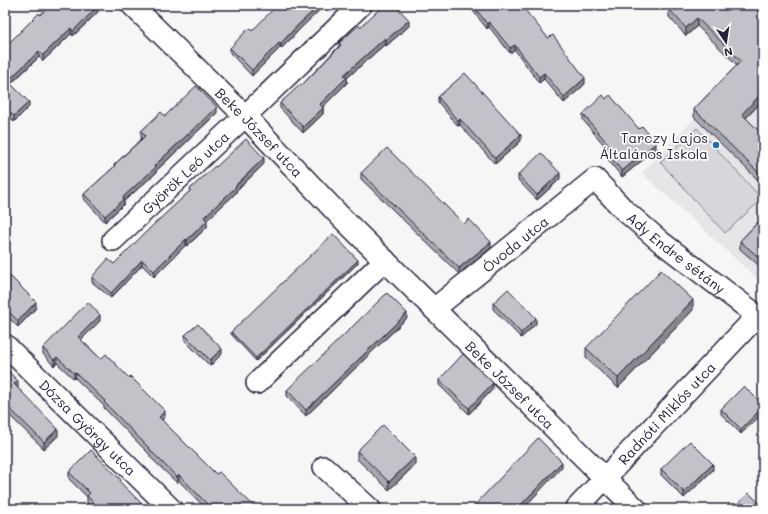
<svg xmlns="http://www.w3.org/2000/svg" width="768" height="514" font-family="Mali,sans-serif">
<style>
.built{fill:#e6e6e9}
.green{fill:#d7d7db;stroke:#7c7c8b}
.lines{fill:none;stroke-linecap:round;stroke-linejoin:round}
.street-casing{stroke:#22223b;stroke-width:24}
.street{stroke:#fff;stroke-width:21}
.wall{fill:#a7a7ad;stroke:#22223b}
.shaded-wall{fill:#88888d;stroke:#22223b}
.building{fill:#c2c2c9;stroke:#22223b}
.poi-dot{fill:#1f6fb2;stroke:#fff;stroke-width:1.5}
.labels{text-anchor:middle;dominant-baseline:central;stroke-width:3.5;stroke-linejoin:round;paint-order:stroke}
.street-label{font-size:14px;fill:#22223b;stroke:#fff}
.poi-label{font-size:14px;fill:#22223b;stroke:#fff;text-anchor:end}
</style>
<rect width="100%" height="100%" fill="#f6f6f7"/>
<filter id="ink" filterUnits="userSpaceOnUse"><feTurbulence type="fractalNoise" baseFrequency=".025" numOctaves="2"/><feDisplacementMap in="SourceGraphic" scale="8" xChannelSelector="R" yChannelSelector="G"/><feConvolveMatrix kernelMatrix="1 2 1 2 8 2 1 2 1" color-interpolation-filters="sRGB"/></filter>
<g filter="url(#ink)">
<path class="built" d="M763 46V284L642 173Z"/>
<path class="green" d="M697 128 762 199 725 233 660 162Z"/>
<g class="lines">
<defs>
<g id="street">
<path id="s1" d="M132 5 245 116 341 217 636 509"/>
<path id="s2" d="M113 240 245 116 361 5"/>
<path id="s3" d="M434 309 595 179 624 210 661 242 763 320"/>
<path id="s4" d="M5 345 171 509"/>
<path d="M257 383 385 260"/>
<path d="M324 467 370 509"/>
<path id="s5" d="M576 509 757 316"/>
</g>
</defs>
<use href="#street" class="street-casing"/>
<use href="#street" class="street"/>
</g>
<path class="wall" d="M473 5 523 11 585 84 564 103 544 79 539 83 515 50 510 53 489 27 487 29 473 11Z
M763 5V100L746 118 763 135V183L762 184 694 117V109L737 65 697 26 686 36 669 17V9Z
M98 12 73 36 71 34 43 61 39 57 11 84 29 107 14 122 5 112V47Z
M409 26 386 46 385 44 347 78V83L323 107V114L303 133 280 108V103L302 85 339 46V43Z
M299 30 281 49 280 48 252 76 230 53V48L252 31Z
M438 97 521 141 495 164 460 125 458 126 438 102Z
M606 99 639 129 656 149 622 177 608 160V154L610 152 583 120V114Z
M217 113 156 171V173L124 201V204L105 222 84 199V194L114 167V165L142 138 141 137V131L165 116Z
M264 164 236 191V193L206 220 207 227 187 246 186 245 154 277 142 265 111 298 92 282V277L114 264 190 191V189L216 167Z
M361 173 464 224 491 248 459 274 361 179Z
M518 175 560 179 537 200 518 180Z
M763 217V269L740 249V241Z
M358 263 256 361 231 334V332Z
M5 271 36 308 18 327 5 314Z
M493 303 536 324 521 338 493 309Z
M693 310 618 388 586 358V348Z
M407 318 306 416 287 396V390Z
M100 321 81 340 101 359 165 417 162 420 216 474 257 509H206L179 481 177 483 150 457V455L104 408V406L75 378 74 379 57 363 54 366 43 354V348Z
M185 335 222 354 210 366 185 341Z
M5 368 18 388 58 436 44 449 5 411Z
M439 380 493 389 469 414 439 385Z
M744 386 741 434 721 414V409Z
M357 451 415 465 389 490 357 459Z
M661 469 713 470 684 498 661 475Z
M69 472 121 483 144 509H93L87 503V497L69 479Z"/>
<path class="shaded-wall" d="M320 5H325L299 30 281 49V43L299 24Z
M98 6V12L73 36V31Z
M697 18V26L686 36V28Z
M409 20V26L386 46V40Z
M489 22V27L487 29V24Z
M71 28V34L43 61V55Z
M385 38V44L347 78V83L320 110V104L344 75Z
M280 42V48L252 76V70Z
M515 45V50L510 53V48Z
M39 51V57L8 86V81Z
M544 73V79L539 83V77Z
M585 78V84L564 103V97Z
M763 92V100L742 122V114Z
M29 102V107L14 122V116Z
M217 107V113L156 171V173L124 201V204L105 222V216L123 197 154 166Z
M323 108V114L303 133V127Z
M460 119V125L458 126V121Z
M521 135V141L495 164V158Z
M656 143V149L622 177V171Z
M264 158V164L236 191V193L204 223V217Z
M560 173V179L537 200V195Z
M763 175V183L762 184V176Z
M207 221V227L187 246V240Z
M186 239V245L154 277V271Z
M491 242V248L459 274V268Z
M142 260V265L111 298V293Z
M358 260V263L256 361V358Z
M693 300V310L618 388V378Z
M36 302V308L18 327V321Z
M407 313V318L306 416V410Z
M100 315V321L78 343V337Z
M536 318V324L521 338V333Z
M222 349V354L210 366V360Z
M57 357V363L54 366V360Z
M75 372V378L74 379V373Z
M18 381V388L14 384Z
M493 383V389L469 414V408Z
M763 407V413L741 434V429Z
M165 411V417L159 423V417Z
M58 429V436L44 449V442Z
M415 457V465L389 490V482Z
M562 462V467L523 509H517Z
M713 464V470L684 498V492Z
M179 475V481L177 483V477Z"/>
<path class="building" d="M51 5H97L98 6 73 31 71 28 43 55 39 51 8 81 29 102 14 116 5 107V47L39 13 40 15Z
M277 5H279L282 8 284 5H320L299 24 281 43 280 42 252 70 230 48 249 28 252 31Z
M384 5H395L409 20 386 40 385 38 344 75 347 77 320 104 323 108 303 127 280 103 301 84 302 85 341 45 339 43 359 25 360 27Z
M473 5H519L523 11 525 10 548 38 553 35 585 78 564 97 544 73 539 77 515 45 510 48 489 22 487 24Z
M673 5H763V92L742 114 763 135V175L762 176 694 109 741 61 697 18 686 28 669 9Z
M465 73 521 135 495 158 460 119 458 121 438 97Z
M196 86 217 107 154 166 156 167 123 197 124 199 105 216 84 194 115 166 114 165 145 136 141 131 161 112 165 116Z
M603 95 606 99 610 95 639 129 642 126 656 143 622 171 608 154 613 150 583 114Z
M246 139 264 158 235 186 236 187 204 217 207 221 187 240 186 239 154 271 142 260 111 293 92 277 108 259 114 264 151 227 191 190 190 189 215 166 216 167Z
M387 148 464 224 469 219 491 242 459 268 361 173Z
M541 153 560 173 537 195 518 175Z
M763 217V261L740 241Z
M333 234 358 260 256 358 231 332Z
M661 270 693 300 618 378 586 348Z
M5 271 36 302 18 321 5 308Z
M508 289 536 318 521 333 493 303Z
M387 293 407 313 306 410 287 390Z
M88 302 100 315 78 337 101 359 106 354 129 378 130 376 165 411 159 417 216 474 219 472 257 509H212L179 475 177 477 150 450H151L104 402 105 401 75 372 74 373 57 357 54 360 43 348Z
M198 324 222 349 210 360 185 335Z
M463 354 493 383 469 408 439 380Z
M5 368 18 381 14 384 58 429 44 442 5 404Z
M744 386 763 405V407L741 429 721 409Z
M383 425 415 457 389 482 357 451Z
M538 438 562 462 517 509H471Z
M690 441 713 464 684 492 661 469Z
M91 450 121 480 120 482 144 506 142 509H100L87 496 90 493 69 472Z
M749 493 763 507V509H732Z"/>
</g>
<circle class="poi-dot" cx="716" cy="145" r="4"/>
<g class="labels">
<g class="street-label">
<text stroke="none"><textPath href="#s1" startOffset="180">Beke József utca</textPath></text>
<text stroke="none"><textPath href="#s2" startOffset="99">Györök Leó utca</textPath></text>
<text stroke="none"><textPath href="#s3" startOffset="104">Óvoda utca</textPath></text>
<text stroke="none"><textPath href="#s3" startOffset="317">Ady Endre sétány</textPath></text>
<text stroke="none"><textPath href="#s1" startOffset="536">Beke József utca</textPath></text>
<text stroke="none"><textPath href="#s5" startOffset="132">Radnóti Miklós utca</textPath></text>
<text stroke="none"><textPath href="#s4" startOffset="117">Dózsa György utca</textPath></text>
</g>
<g class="poi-label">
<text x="708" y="137">Tarczy Lajos<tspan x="708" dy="16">Általános Iskola</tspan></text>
</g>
</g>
<rect width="768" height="514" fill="none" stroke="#fff" stroke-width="20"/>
<rect x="10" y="10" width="748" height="494" fill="none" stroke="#22223b" stroke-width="1.5" filter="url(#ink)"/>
<g transform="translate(726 42) rotate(167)" stroke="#ffffff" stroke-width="3" paint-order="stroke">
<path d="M0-3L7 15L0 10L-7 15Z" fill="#22223b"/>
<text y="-6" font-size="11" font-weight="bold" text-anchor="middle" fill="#22223b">N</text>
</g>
</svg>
